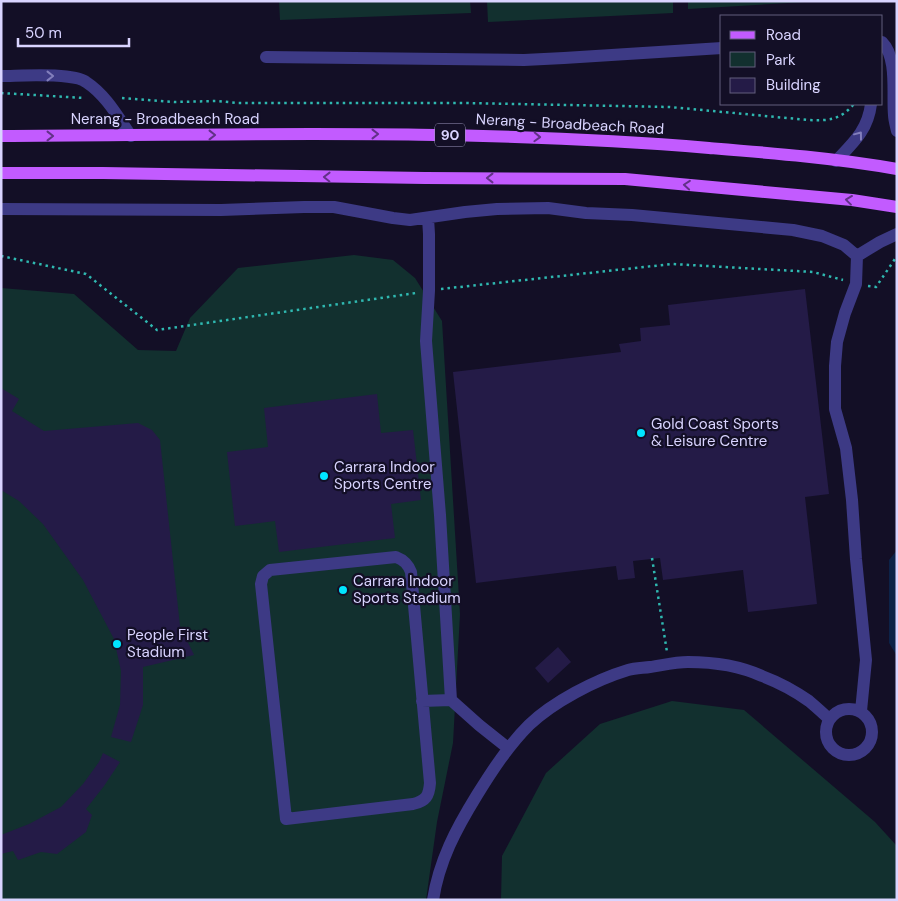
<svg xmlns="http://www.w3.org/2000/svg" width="898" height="901" font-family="'DM Sans',sans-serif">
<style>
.green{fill:#12302f}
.water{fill:#0c2248}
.building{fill:#241b47}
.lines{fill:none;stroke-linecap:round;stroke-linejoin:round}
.path{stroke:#2fb8b0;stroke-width:2.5;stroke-dasharray:2.5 4;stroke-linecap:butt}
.minor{stroke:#3d3a85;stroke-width:12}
.major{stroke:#c25bff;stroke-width:12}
.oneway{stroke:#837fbc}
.oneway2{stroke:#623188}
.poi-dot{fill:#00e5ff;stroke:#130f26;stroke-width:2}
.labels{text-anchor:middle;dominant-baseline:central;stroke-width:4.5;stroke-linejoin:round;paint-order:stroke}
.shield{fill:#130f26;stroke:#9e99be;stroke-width:1}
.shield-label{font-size:14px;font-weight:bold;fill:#d9d4ff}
.street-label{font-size:15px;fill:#d9d4ff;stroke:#130f26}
.poi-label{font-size:15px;fill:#d9d4ff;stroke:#130f26;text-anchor:start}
</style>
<rect width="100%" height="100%" fill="#130f26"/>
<path class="green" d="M279 1H470L471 13 280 20Z
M487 1H673V13L488 22Z
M688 1H822L688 9Z
M354 255 393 260 415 278 442 321 460 614 453 743 437 822 426 900H1V288L74 294 138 350 176 351 190 318 238 268Z
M672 701 744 710 875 822 896 845 897 850V900H501L502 856 546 773 600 724Z"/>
<path class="water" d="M897 550V656L889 643V560Z"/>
<path class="building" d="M805 289 829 494 805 497 817 604 748 612 743 570 663 580 660 558 633 561 635 578 618 580 616 566 476 583 453 372 621 352 619 344 641 341 640 328 670 325 668 305Z
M1 388 19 399 12 411 44 431 138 423 152 430 160 440 180 626 194 655 143 667V705L131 742 111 737 120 705 121 671 114 639 83 580 43 524 19 501 1 490Z
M377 394 381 433 413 430 421 500 391 504 395 538 279 552 275 521 235 526 227 452 268 447 264 408Z
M558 647 571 662 548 683 535 668Z
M103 753 120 762 104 786 86 809 92 815 86 832 57 854 41 852 18 860 13 851 1 854V835L29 824 61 807 83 784 99 762Z"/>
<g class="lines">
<path class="path" d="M1 93 84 98
M122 98 174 102 218 101 237 103H464L670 107 808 120C829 121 840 120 854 104
M1 256 86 274 157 330 416 293
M868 286 876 287 897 256
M441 289 672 264 813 272 843 280
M652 558 667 652"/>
<path class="minor" d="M882 42C898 58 892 94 894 115 894 120 896 126 897 131
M266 57 524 60 564 58 722 48
M1 76C20 76 72 72 86 82 106 95 118 117 131 136
M836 161C853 143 868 130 871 104
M1 209 221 210 304 207H334L393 218 410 220 465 212 497 209 548 208 586 213 632 215 793 230 822 236 844 245 857 256
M428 218 429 234V291L426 341 440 515 451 700 479 725 508 748
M857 256 856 284 845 313 837 342 835 366V409L846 448 852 500 856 559 866 660 861 711
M857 256 880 242 897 234
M396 557C404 560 408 564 411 572L430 783C429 796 426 801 413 804L286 819 261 584 263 576 270 570Z
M422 701 451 700
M826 732a23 23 0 1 1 46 0a23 23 0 1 1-46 0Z
M433 900C439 861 456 829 477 795 492 771 508 746 529 725 553 702 595 680 628 670 635 668 643 668 650 667 663 665 676 662 688 662 713 662 740 666 762 676 778 682 795 691 809 701 816 707 823 713 829 719"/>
<path class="major" d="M1 136C237 135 473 128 709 148 771 153 835 158 897 169
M1 173H103L425 178 625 179 852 200 897 207"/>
</g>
<defs><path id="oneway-chevron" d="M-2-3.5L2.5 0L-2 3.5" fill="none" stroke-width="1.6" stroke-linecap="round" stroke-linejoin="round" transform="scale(1.25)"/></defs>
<g class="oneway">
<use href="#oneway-chevron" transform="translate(50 76)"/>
<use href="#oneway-chevron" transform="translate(859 135) rotate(-53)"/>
</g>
<g class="oneway2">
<use href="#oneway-chevron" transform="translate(375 134)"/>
<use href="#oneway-chevron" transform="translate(212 135)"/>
<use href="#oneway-chevron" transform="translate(50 136)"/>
<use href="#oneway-chevron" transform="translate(537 137) rotate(2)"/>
<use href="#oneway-chevron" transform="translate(327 177) rotate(-179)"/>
<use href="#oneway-chevron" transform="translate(490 178) rotate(-180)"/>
<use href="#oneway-chevron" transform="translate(687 185) rotate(-175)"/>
<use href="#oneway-chevron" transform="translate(849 200) rotate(-173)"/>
</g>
<g class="poi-dot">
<circle cx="641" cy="433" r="5"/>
<circle cx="324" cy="476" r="5"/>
<circle cx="343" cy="590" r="5"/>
<circle cx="117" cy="644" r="5"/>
</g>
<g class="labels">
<rect class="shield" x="435" y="123.5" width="30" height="23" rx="4"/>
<g class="shield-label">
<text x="450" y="135">90</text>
</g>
<g class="street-label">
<text x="165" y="119">Nerang - Broadbeach Road</text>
<text transform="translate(570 124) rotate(3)">Nerang - Broadbeach Road</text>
</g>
<g class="poi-label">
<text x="651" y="424">Gold Coast Sports<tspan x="651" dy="17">&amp; Leisure Centre</tspan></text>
<text x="334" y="467">Carrara Indoor<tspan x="334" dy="17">Sports Centre</tspan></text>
<text x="353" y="581">Carrara Indoor<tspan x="353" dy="17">Sports Stadium</tspan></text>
<text x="127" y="635">People First<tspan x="127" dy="17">Stadium</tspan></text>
</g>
</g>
<rect width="898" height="901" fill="none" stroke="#d9d4ff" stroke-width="5"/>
<rect x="720" y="15" width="162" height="90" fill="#130f26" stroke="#625e7d"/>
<rect x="730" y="31" width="25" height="8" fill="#c25bff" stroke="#625e7d"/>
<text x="766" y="40" font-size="15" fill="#d9d4ff">Road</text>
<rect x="730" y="52" width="25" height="15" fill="#12302f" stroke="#625e7d"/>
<text x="766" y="65" font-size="15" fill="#d9d4ff">Park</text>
<rect x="730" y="78" width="25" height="15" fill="#241b47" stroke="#625e7d"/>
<text x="766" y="90" font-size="15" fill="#d9d4ff">Building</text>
<path d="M18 38v8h111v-8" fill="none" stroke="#d9d4ff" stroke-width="2.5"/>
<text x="25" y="38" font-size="15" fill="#d9d4ff" stroke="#130f26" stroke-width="4" paint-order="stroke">50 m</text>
</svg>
